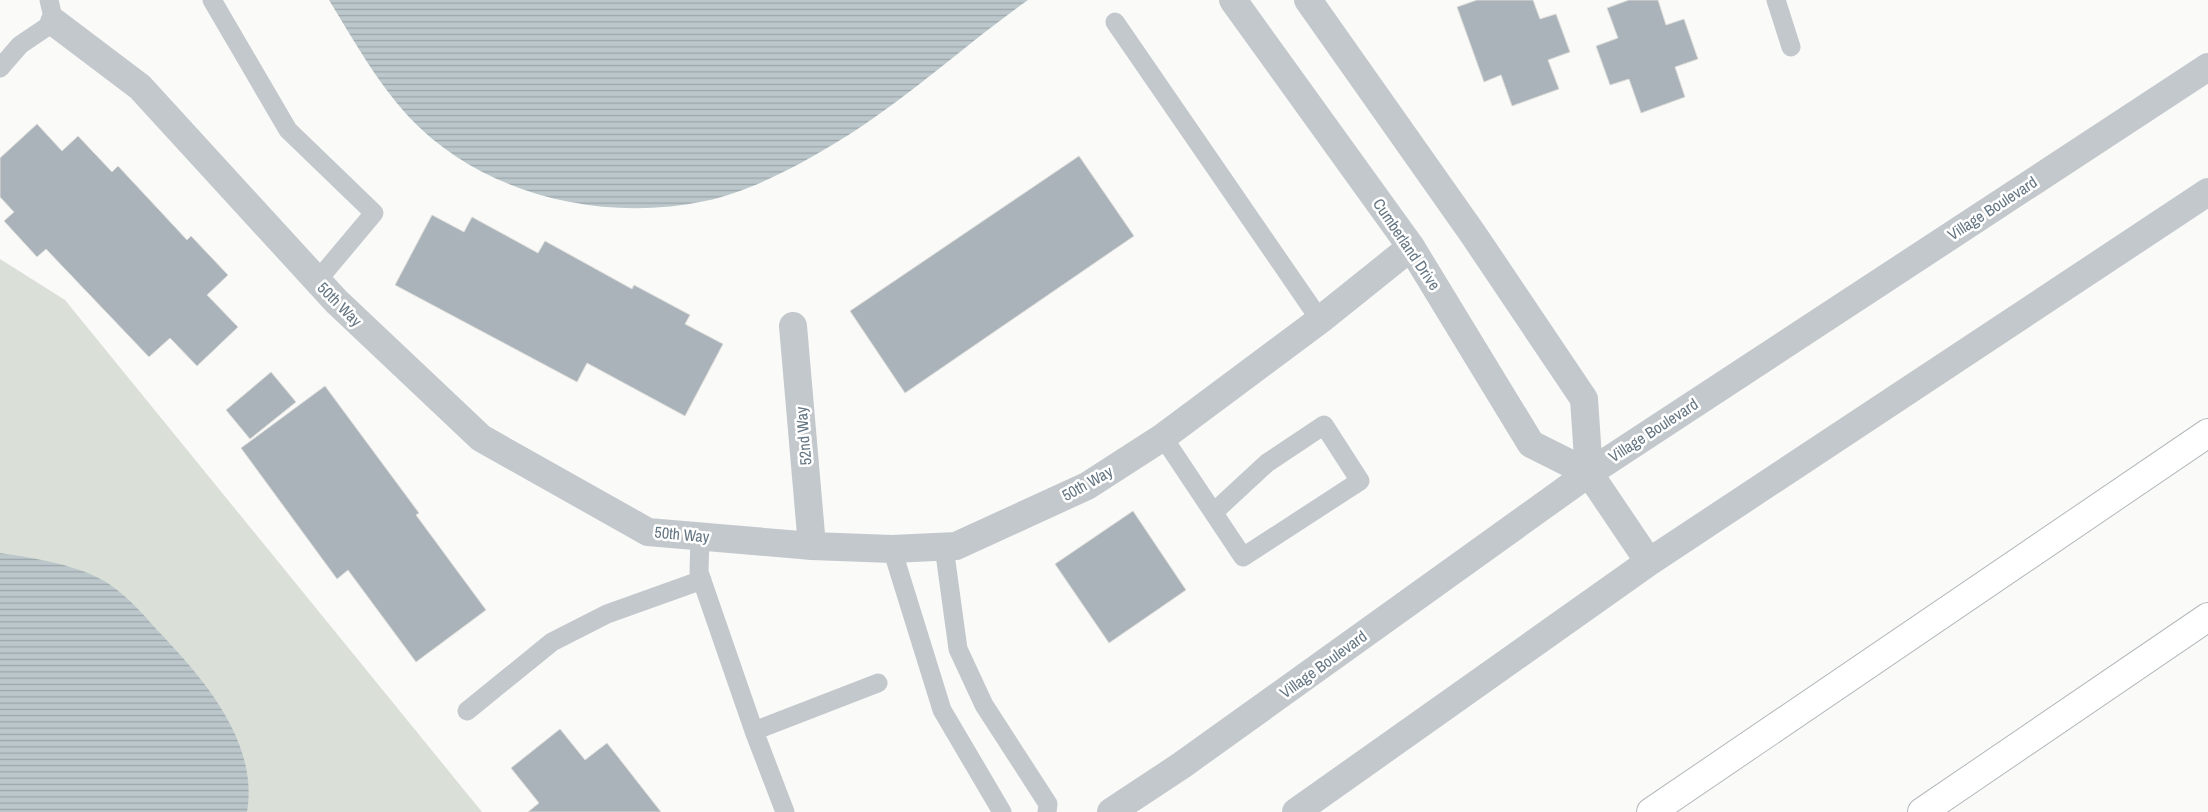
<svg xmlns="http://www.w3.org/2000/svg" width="2208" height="812" font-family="'Archivo Narrow',sans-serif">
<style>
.green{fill:#dadfd7}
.water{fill:url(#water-rules)}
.building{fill:#aab3b9;stroke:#dcdcda}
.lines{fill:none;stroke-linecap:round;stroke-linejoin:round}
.motorway-casing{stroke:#b4b9bd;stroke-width:30}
.service{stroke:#c3c8cc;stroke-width:19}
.minor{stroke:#c3c8cc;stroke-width:28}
.tertiary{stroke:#c3c8cc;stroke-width:28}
.motorway{stroke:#fff;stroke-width:28}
.labels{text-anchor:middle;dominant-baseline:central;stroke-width:5;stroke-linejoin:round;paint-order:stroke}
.street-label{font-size:16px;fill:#657683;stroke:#fff}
</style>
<defs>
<pattern id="water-rules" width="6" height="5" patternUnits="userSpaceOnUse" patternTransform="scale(1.25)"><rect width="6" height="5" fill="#bbc7cb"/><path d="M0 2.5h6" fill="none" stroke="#9ca6aa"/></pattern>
</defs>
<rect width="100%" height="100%" fill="#fafaf8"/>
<path class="green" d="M0 259 65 300 482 812H0Z"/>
<path class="water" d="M329 0H1028C963 46 905 101 837 142 798 166 751 191 705 201 601 223 482 195 408 116 376 81 353 39 329 0Z
M0 553C33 558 81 565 109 584 128 597 143 614 158 631 203 678 259 742 247 812H0Z"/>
<path class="building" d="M1477 0H1533L1540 19 1556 14 1570 52 1548 60 1559 89 1512 106 1501 75 1484 82 1457 7Z
M1629 0H1658L1666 25 1684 19 1698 59 1675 67 1685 97 1641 113 1629 79 1610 85 1596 46 1618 38 1607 8Z
M37 124 62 151 78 136 112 172 118 166 187 240 191 236 228 275 207 295 238 327 197 366 170 338 149 357 46 249 37 257 4 221 14 212 0 197V158Z
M1079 156 1134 236 905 393 850 311Z
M432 215 464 232 472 217 538 253 545 241 632 289 634 285 690 315 685 324 723 344 685 416 587 363 577 382 395 285Z
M271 372 296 402 250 439 226 410Z
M325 386 419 513 416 515 486 610 416 662 348 570 337 579 241 448Z
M1133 511 1186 590 1109 643 1055 564Z
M560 729 585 760 607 743 661 812H528L539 803 511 768Z"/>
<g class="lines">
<defs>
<path id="motorway" d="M1651 812 2208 433
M1922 812 2208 617"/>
</defs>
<use href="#motorway" class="motorway-casing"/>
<path class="service" d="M212 0 288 130 374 213 317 281
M1776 0 1791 47
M1115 22 1320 320
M0 68 20 45 54 22 49 0
M1163 437 1243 557 1360 481 1324 425 1267 463 1214 512
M700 536 699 572 754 731 878 683
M944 547 958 649 984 705 1048 804 1047 812
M892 549 942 710 1002 812
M467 711 552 642 607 614 702 580
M754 731 785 812"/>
<path class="minor" d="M54 22 140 87 336 301 481 438 648 532 812 546 892 549 956 546 1087 486 1163 437 1320 320 1411 247
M793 326 812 546"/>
<path class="tertiary" d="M1233 0 1411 247 1531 444 1589 473 1649 562
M1308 0 1473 234 1584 399 1589 473
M1111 812 1182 765 1589 473 2208 67
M1296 812 1649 562 2208 192"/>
<use href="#motorway" class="motorway"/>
</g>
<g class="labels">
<g class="street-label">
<text transform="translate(1992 208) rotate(-33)">Village Boulevard</text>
<text transform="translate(1407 244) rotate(56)">Cumberland Drive</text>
<text transform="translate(340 304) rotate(45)">50th Way</text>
<text transform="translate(1653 430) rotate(-33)">Village Boulevard</text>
<text transform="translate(803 436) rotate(-95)">52nd Way</text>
<text transform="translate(1087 483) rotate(-29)">50th Way</text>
<text transform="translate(682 534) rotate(5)">50th Way</text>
<text transform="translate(1323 664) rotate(-36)">Village Boulevard</text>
</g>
</g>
</svg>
